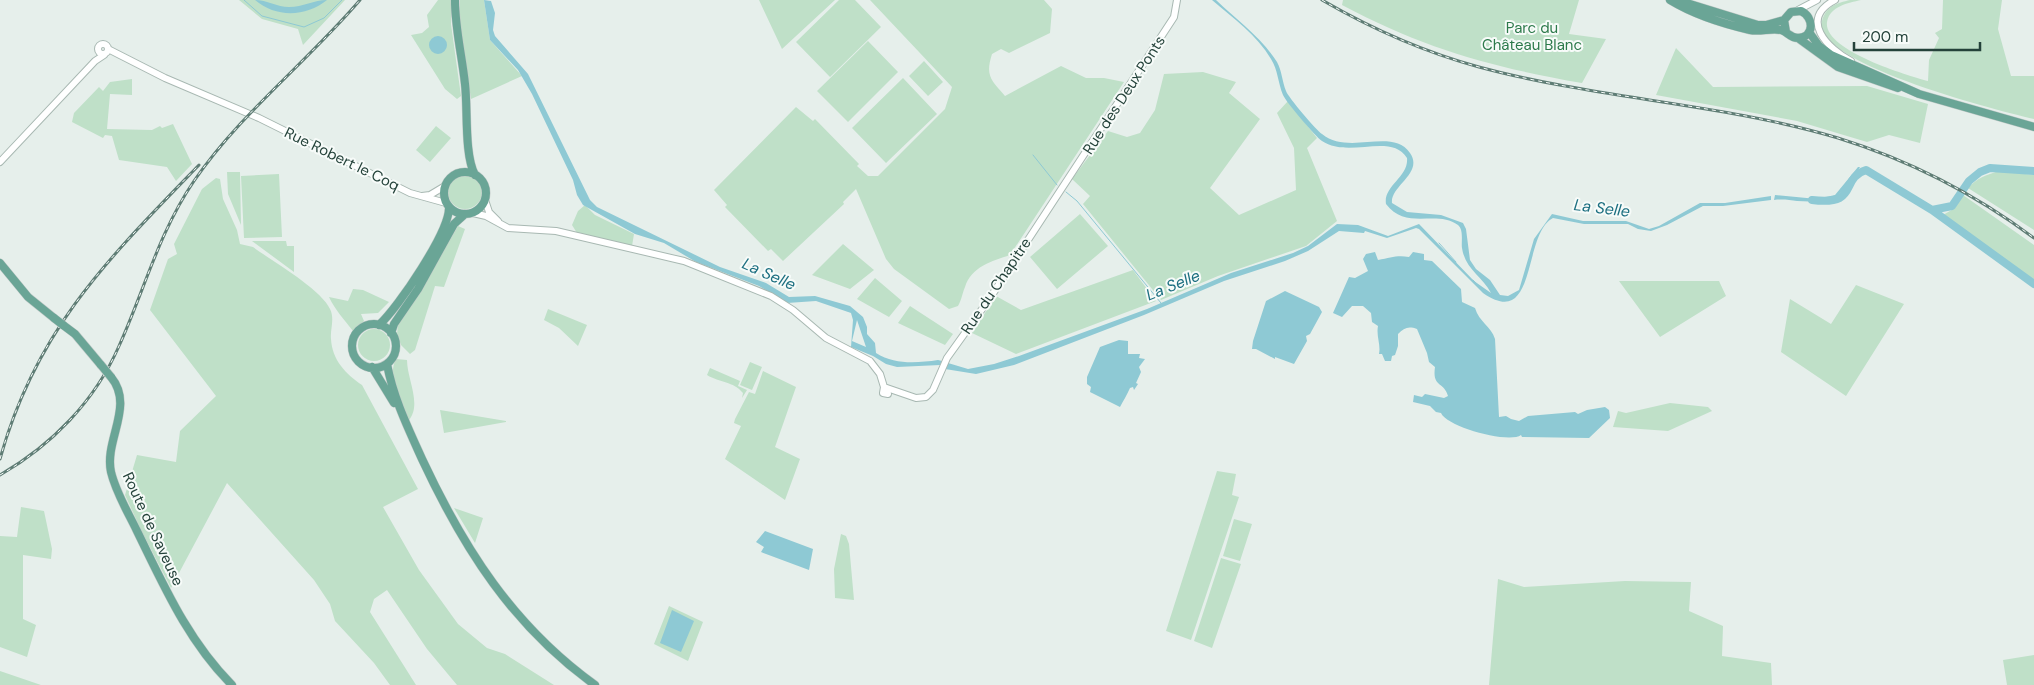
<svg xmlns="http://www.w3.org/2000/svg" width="2034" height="685" font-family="'DM Sans',sans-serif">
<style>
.green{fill:#bfe0c8}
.water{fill:#8ec9d4;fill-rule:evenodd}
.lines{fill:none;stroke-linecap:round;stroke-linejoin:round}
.stream{stroke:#8ec9d4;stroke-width:1}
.river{stroke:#8ec9d4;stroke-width:8}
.minor-casing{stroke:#a8b8b2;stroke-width:8}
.major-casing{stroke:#c2cac8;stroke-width:9}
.minor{stroke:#fff;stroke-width:6}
.major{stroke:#6aa596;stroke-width:8}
.rail-casing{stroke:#5f7d75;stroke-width:3}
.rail{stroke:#f7fbf9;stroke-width:1;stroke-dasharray:4;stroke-linecap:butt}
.major-bridge-casing{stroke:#c2cac8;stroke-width:9;stroke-linecap:butt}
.major-bridge{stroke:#6aa596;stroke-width:8}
.labels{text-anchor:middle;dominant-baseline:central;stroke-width:4;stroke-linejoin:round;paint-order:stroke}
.park-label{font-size:15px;fill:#2d7a4b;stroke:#f7fbf9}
.street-label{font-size:15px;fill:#24423a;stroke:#f7fbf9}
.water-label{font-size:16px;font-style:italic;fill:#1c6f80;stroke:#f7fbf9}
</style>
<rect width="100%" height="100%" fill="#e6efeb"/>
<path class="green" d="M239 0H345L303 45 298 29 262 19Z
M438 0H451V24L461 96 457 99 445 89 411 35 422 33 429 27 427 15Z
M460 0H484L490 40 522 76 471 99 460 27Z
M759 0H835L782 49Z
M839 0H855L881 27 830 77 796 42Z
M870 0H1044L1052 9 1050 33 1009 53 1001 49 992 54C985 76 991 80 1005 96L1061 66 1086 78H1104L1124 82 1010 255C992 261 971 267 965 287 962 294 962 299 958 306L949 309 894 269 886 259 856 189 843 202 844 204 783 261 771 249 768 251 725 207 727 205 714 190 796 107 813 121 815 119 859 164 857 166 868 176H878L945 109 952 87Z
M1343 0H1579L1569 34 1606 39 1582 83C1491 67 1425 49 1342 5Z
M1850 0H1861C1848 3 1830 6 1827 22 1823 50 1906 75 1928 81L1929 60 1939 38 1935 33 1942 29 1943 0H2002L1998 29 2011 76H2034V119C2002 112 1810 63 1822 21 1826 6 1837 3 1850 0Z
M868 41 898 72 848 122 817 91Z
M1676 48 1713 87 1867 86 1928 104 1920 143 1889 135 1867 142 1797 121 1656 95Z
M924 61 943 82 928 96 909 76Z
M1203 72 1236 82 1229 93 1260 119 1210 188 1239 215 1296 190 1294 148 1277 113 1288 101 1317 138 1307 148 1337 221 1306 246 1218 276 1161 300 1083 204 1090 196 1072 179 1108 131 1127 137 1140 133 1155 110 1164 74Z
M903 78 937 114 886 163 852 128Z
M132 79V95L110 94 107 129 152 130 160 126 162 128 173 124 192 164 176 181 167 167 119 160 112 136 105 135 103 138 72 122 74 113 99 87 103 91 110 82Z
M436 126 451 138 430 162 416 150Z
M1999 171 2034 175V230L1968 188C1977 178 1986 175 1999 171Z
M227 172H240L241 225 228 194Z
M279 174 282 237 244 238 241 176Z
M448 192a17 17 0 1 1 34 0a17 17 0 1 1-34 0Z
M216 178 220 179 223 199 237 230 240 244 253 247C272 261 321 289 330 309 335 319 330 329 331 339 332 360 346 374 362 385L418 489 383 507 419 570 458 624 487 648 505 654 554 685H457L427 649 387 590 374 599 370 612 416 685H390L374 663 335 621 330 604 314 580 227 483 171 588 142 532 125 495 137 455 176 462 180 431 216 396 150 310 168 259 177 254 174 244 202 189Z
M1963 195 2034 245V280L1943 215 1955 208Z
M585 205 595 215 634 234 632 246 577 233 572 225 578 211Z
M1080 214 1108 246 1057 289 1030 257Z
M458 226 465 229 444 287 435 286 415 350 410 354 401 345 397 334 398 323 421 290Z
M252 241H286L287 246H294V272Z
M843 244 874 270 850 289 812 275Z
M1133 270 1156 301 1016 354 972 333 996 296 1021 310Z
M875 278 902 301 889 317 857 299Z
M1619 281H1719L1726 296 1660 337Z
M1856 285 1904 304 1846 396 1781 352 1790 299 1831 324Z
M353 289 363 290 389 302 378 313 361 314 364 321 353 331C344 319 335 310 329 297L348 301Z
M910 306 953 334 945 345 898 323Z
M548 309 587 325 578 346 559 328 544 320Z
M358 345a16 16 0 1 1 32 0a16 16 0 1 1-32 0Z
M396 359 407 360C407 379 422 404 409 420 403 403 386 377 396 359Z
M750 362 762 367 752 390 740 385Z
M710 368 740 381 738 386 747 390 742 398 743 393C733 381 720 383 707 375Z
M763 371 796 387 775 447 800 459 785 500 725 459 741 426 734 423 735 419 749 392 755 394Z
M1670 403 1708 407 1712 411 1668 431 1613 427 1618 411 1626 413Z
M440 410 506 421V422L444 433Z
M1217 471 1236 474 1232 495 1239 497 1191 640 1166 631Z
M21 507 44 511 52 549 51 559 23 555V619L36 625 27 657 0 647V536L17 537Z
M454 508 483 518 475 543Z
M1234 519 1252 524 1240 561 1223 556Z
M841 534 846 536 849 544 854 600 835 598 834 569Z
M1221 558 1241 564 1212 648 1194 641Z
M1498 579 1524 587 1625 581 1691 582 1689 611 1723 626 1722 656 1771 663 1772 685H1489Z
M669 606 703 622 688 661 654 644Z
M2034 655V685H2007L2003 660Z
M0 671 41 685H0Z"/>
<path class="water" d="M255 0C267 0 277 7 289 7 303 7 314 0 327 0 306 17 276 18 255 0Z
M484 0 491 1 495 13 493 30 495 36 528 74 590 200 597 207 720 267 766 283 789 297 815 296 850 306 863 317 867 327V334L875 343 876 353C895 365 917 363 938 360L942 361 940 365 897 367 886 364 873 356 851 347 853 320 851 313 816 301 787 303 759 286 696 262 664 243 635 234 583 205 577 195 573 180 532 94 518 70 490 40ZM857 320 866 347 852 341Z
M1212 0H1216C1237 20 1261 37 1277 62 1282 71 1282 81 1286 91 1288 97 1316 130 1322 134 1349 156 1392 127 1410 153 1424 173 1390 186 1392 203L1407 212 1441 215 1463 223 1466 229 1470 260 1476 269 1490 280 1500 295 1508 296 1519 290 1534 239 1552 214 1583 221H1626L1649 229 1659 226 1700 203H1725L1771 196V200L1723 206H1703L1667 225 1651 231 1638 229 1628 224H1584L1553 218C1522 234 1538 331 1483 293L1419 229 1416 228 1387 238 1365 231 1364 233 1339 231 1308 251 1285 261 1224 281 1144 315 1014 365 976 374 945 369 948 363 968 369 994 364 1019 356 1147 309 1231 273 1293 253 1308 246 1337 224 1358 225 1388 236 1419 224 1474 281 1491 293C1482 276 1465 269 1462 248 1461 242 1464 230 1458 225 1437 209 1406 231 1386 204 1383 186 1409 177 1407 158 1391 132 1349 159 1322 141 1315 136 1286 102 1283 95 1278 83 1278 70 1271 59 1257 35 1233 18 1212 0Z
M429 45a9 9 0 1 1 18 0a9 9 0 1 1-18 0Z
M1858 167H1860C1843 198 1832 203 1797 201 1790 200 1782 199 1774 200L1775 195 1817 199 1835 195Z
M1375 252 1378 260C1391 258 1396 255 1409 257L1413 252 1424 254V260L1432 261 1461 289 1462 302 1475 308C1479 322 1491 326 1495 339L1499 417 1506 416 1511 419 1519 421 1528 416 1575 412 1578 414 1587 410 1605 407 1609 410 1610 418 1589 438 1522 437 1521 435C1509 444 1447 427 1441 413L1436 412 1430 406 1413 402 1414 395 1422 397 1425 394 1444 398 1448 396C1444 381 1432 388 1435 367L1429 362 1427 353 1417 329C1408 326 1404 328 1398 334V346L1395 355 1392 356 1391 361H1385L1382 354H1379C1381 345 1376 336 1378 326L1372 322 1371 313 1363 306H1352L1342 317 1333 313 1349 277 1355 278 1368 271 1363 259 1366 254Z
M1285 291 1319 307 1322 312 1310 334 1306 336 1307 341 1294 364 1275 357V359L1256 349H1252L1253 341 1266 301Z
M1119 340 1128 341V354H1140L1139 358 1145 359 1139 367 1141 372 1136 383 1138 384 1134 390 1133 387 1130 388C1127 395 1123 401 1120 407L1090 392 1091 387 1087 384V377L1100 347Z
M765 531 813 549 809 570 761 552 764 547 756 542Z
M672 610 694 621 681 652 660 643Z"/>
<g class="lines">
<path class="stream" d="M244 0 262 16 304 27 324 18 342 0
M1033 155 1057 185
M1066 192 1077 201 1161 303
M1439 243 1456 262
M1473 280 1484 291"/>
<path class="river" d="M1812 200C1860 206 1839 179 1866 170L1932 210 1952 206 1969 181 1980 172 1990 168 2034 171
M1932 210 2034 284"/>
<defs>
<path id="minor" d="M1835 0C1798 19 1828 49 1851 61
M1798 10 1817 0
M98 49a5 5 0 1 1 10 0a5 5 0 1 1-10 0Z
M108 49 165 78 259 118 410 193 446 203
M0 162 95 61 104 55
M422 196 430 195 445 186
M485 200 489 212 498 221
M473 213 486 216 508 228 556 231 684 261 771 296 793 310 826 338 870 361 880 374 884 387 883 393 888 394
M884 387 916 398 926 397 933 390 947 358 990 298 1174 17 1177 0"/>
<path id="major" d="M455 0C455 29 462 55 465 84 468 108 464 155 475 175
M1670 0C1693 14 1724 24 1750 30 1760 32 1771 28 1781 30 1788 32 1790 38 1798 38 1815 37 1814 17 1801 11L1791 12 1784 20 1786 32
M1680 1 1758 25H1766L1784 20
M1809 32 1819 46 1831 55 1919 94 2034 127
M1798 38 1838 67 1898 88
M444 193a21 21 0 1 1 42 0a21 21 0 1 1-42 0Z
M0 263 28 297 54 318
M352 346a22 22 0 1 1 44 0a22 22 0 1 1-44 0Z
M63 325 75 334 101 365
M379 325C398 308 450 231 449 207
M391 333 394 324 418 289 454 224 465 214
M387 364C393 397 408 428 422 459 464 549 513 626 595 685
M372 367 394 403
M111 377C135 406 104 440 111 472 116 493 128 512 137 531 164 586 188 641 232 685"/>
</defs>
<use href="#minor" class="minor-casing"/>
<use href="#major" class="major-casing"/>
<use href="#minor" class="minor"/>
<use href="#major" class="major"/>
<defs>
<path id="rail" d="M1322 0C1372 29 1424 52 1479 67 1597 99 1721 103 1838 138 1909 160 1975 194 2034 238
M0 459C36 329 109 258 199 165
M0 475C52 445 95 401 119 346 144 291 159 232 194 181 240 114 307 62 360 0"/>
</defs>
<use href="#rail" class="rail-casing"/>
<use href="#rail" class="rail"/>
<defs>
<path id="major-bridge" d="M54 318 63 325
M101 365 111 377"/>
</defs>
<use href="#major-bridge" class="major-bridge-casing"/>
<use href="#major-bridge" class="major-bridge"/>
</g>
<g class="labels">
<g class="park-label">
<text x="1532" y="28">Parc du<tspan x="1532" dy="17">Château Blanc</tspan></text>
</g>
<g class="street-label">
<text transform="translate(1124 95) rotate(-57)">Rue des Deux Ponts</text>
<text transform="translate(342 159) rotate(26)">Rue Robert le Coq</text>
<text transform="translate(996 286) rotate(-56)">Rue du Chapitre</text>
<text transform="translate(153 529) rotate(65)">Route de Saveuse</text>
</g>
<g class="water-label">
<text transform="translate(1602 208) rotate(7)">La Selle</text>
<text transform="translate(769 274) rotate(24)">La Selle</text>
<text transform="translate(1173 285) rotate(-22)">La Selle</text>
</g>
</g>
<path d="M1854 42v8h126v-8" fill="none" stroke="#24423a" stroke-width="2.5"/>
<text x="1862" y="42" font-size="15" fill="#24423a" stroke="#f7fbf9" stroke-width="4" paint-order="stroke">200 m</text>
</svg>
